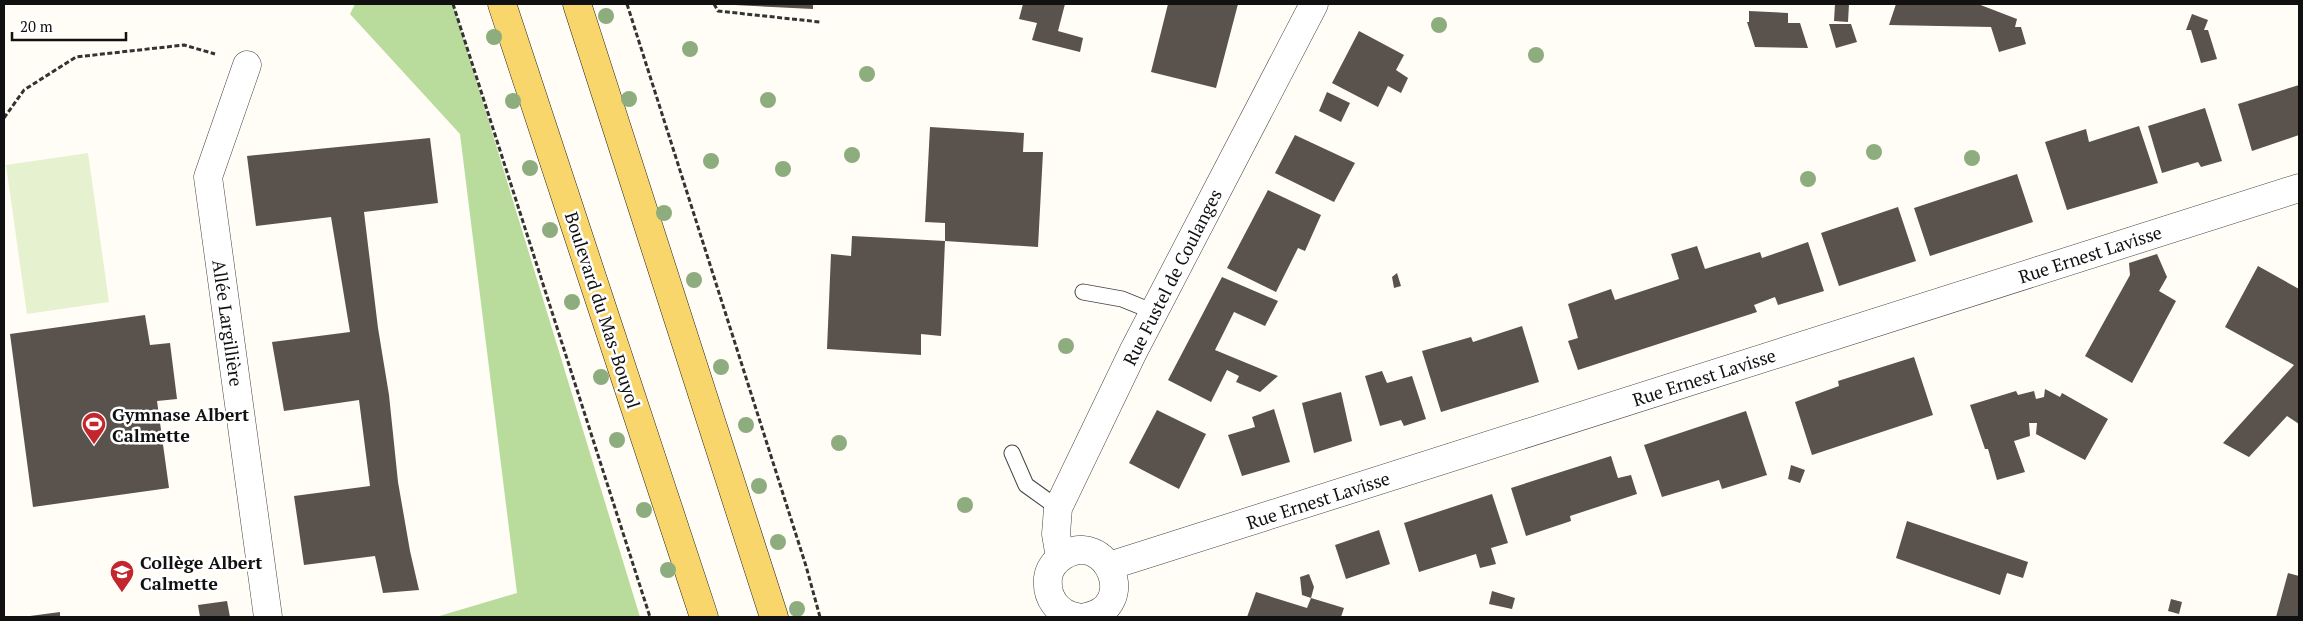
<svg xmlns="http://www.w3.org/2000/svg" width="2303" height="621" font-family="'PT Serif',serif">
<style>
.forest{fill:#b9dc9c}
.pitch{fill:#e6f2cf}
.building{fill:#5a524d}
.lines{fill:none;stroke-linecap:round;stroke-linejoin:round}
.service-casing{stroke:#444;stroke-width:17}
.minor-casing{stroke:#444;stroke-width:29}
.primary-casing{stroke:#222;stroke-width:29}
.path{stroke:#333;stroke-width:3;stroke-dasharray:5 2.5;stroke-linecap:butt}
.service{stroke:#fff;stroke-width:15}
.minor{stroke:#fff;stroke-width:28}
.primary{stroke:#f9d66b;stroke-width:28}
.tree{fill:#8dad7f}
.labels{text-anchor:middle;dominant-baseline:central;stroke-width:5;stroke-linejoin:round;paint-order:stroke}
.street-label{font-size:18px;fill:#111;stroke:#fff}
.poi-label{font-size:18px;font-weight:bold;fill:#111;stroke:#fff;text-anchor:start}
</style>
<rect width="100%" height="100%" fill="#fffdf5"/>
<path class="forest" d="M355 4H453L640 617H436L517 593 460 134 350 14Z"/>
<path class="pitch" d="M88 153 109 302 27 314 6 165Z"/>
<path class="building" d="M735 4H813V9L735 5Z
M1023 4H1065L1058 31 1083 38 1080 52 1032 40 1037 23 1019 19Z
M1168 4H1238L1216 88 1151 72Z
M1835 4H1849L1848 22 1834 21Z
M1896 4H1978L2017 19 2015 27H2021L2026 44 1999 52 1991 27 1889 25Z
M1749 11 1788 13V23H1800L1808 48 1755 47 1747 22H1749Z
M2192 14 2208 20 2204 30H2208L2217 59 2201 63 2191 30H2186Z
M1829 24H1851L1857 42 1836 48Z
M1359 31 1404 55 1396 70 1408 78 1401 93 1388 86 1378 107 1332 83Z
M2299 85V135L2252 151 2238 104Z
M1327 92 1350 103 1341 122 1319 111Z
M2205 108 2222 161 2201 167 2198 162 2162 173 2148 126Z
M2139 126 2158 183 2067 210 2045 142 2086 129 2089 142Z
M930 127 1024 133 1023 152H1043L1038 247 945 241V223L925 222Z
M1295 135 1355 163 1334 202 1275 173Z
M430 138 438 203 364 212 378 328 389 395 398 482 410 551 419 590 383 593 375 556 304 565 294 496 370 486 359 400 284 411 272 342 350 332 331 217 256 226 247 156Z
M2017 174 2033 222 1930 256 1914 208Z
M1268 190 1321 215 1305 251 1298 248 1276 292 1227 268Z
M1898 207 1916 261 1839 286 1821 233Z
M852 236 945 241 941 336 921 334V355L827 349 831 254 851 256Z
M1808 242 1824 291 1778 305 1775 297 1754 305 1757 312 1578 370 1568 341 1578 338 1568 304 1611 289 1615 300 1679 279 1671 254 1697 246 1705 269 1760 252 1762 258Z
M2157 254 2167 277 2159 291 2176 301 2132 383 2085 356 2130 275 2129 263Z
M2258 266 2299 289V424L2287 416 2249 457 2223 443 2294 365 2225 327Z
M1397 273 1401 286 1394 288 1392 277Z
M1222 277 1278 301 1265 326 1234 312 1215 350 1278 376 1260 392 1236 382 1239 376 1227 370 1211 402 1168 380Z
M145 315 150 345 170 343 177 399 157 401 169 488 33 507 10 334Z
M1522 326 1539 382 1441 412 1422 351 1471 337 1473 342Z
M1914 357 1933 415 1812 455 1795 402 1839 386 1838 381Z
M1382 371 1387 383 1412 376 1426 419 1404 426 1401 420 1380 426 1365 376Z
M2045 389 2060 397 2062 393 2108 419 2085 460 2036 434 2037 423H2029L2030 436 2014 441 2025 472 1997 480 1988 449H1985L1970 405 2016 391 2018 395 2034 391 2036 399 2044 397Z
M1341 392 1352 441 1314 453 1302 403Z
M1274 409 1290 462 1242 476 1228 435 1255 427 1252 417Z
M1157 410 1206 434 1179 489 1129 463Z
M1746 411 1767 475 1722 489 1719 480 1662 497 1644 445Z
M1611 456 1618 478 1631 475 1637 494 1570 516 1571 521 1526 536 1511 488Z
M1791 465 1805 470 1800 483 1788 479Z
M1492 494 1508 543 1491 548 1496 564 1480 568 1476 554 1419 572 1404 523Z
M1907 521 2028 562 2023 578 2007 573 2000 595 1896 558Z
M1379 530 1390 564 1346 579 1335 545Z
M2288 573 2299 576V617H2276Z
M1309 574 1314 587 1311 598 1302 595 1300 577Z
M1492 591 1515 598 1512 609 1489 604Z
M1256 592 1307 608 1311 598 1344 608 1341 617H1247Z
M2171 599 2182 602 2179 614 2168 611Z
M227 601 230 617H200L198 605Z
M60 612V617H30V616Z"/>
<g class="lines">
<defs>
<path id="service" d="M1083 292 1122 299 1154 312
M1012 453 1026 485 1058 508"/>
<path id="minor" d="M247 65 208 177 268 617
M1060 558 1056 534 1058 508 1133 352 1314 4
M1109 566 2299 188
M1077 617C1058 614 1046 598 1048 578 1049 569 1055 561 1063 556 1107 528 1140 607 1086 617"/>
<path id="primary" d="M502 4 704 617
M577 4 774 617"/>
</defs>
<use href="#service" class="service-casing"/>
<use href="#minor" class="minor-casing"/>
<use href="#primary" class="primary-casing"/>
<path class="path" d="M453 4 650 617
M627 4 806 566 820 617
M714 4 718 11 820 22
M4 118 24 90 76 57 184 45 215 54"/>
<use href="#service" class="service"/>
<use href="#minor" class="minor"/>
<use href="#primary" class="primary"/>
</g>
<g class="tree">
<circle cx="606" cy="16" r="8"/>
<circle cx="1439" cy="25" r="8"/>
<circle cx="494" cy="37" r="8"/>
<circle cx="690" cy="49" r="8"/>
<circle cx="1536" cy="55" r="8"/>
<circle cx="867" cy="74" r="8"/>
<circle cx="629" cy="99" r="8"/>
<circle cx="768" cy="100" r="8"/>
<circle cx="513" cy="101" r="8"/>
<circle cx="1874" cy="152" r="8"/>
<circle cx="852" cy="155" r="8"/>
<circle cx="1972" cy="158" r="8"/>
<circle cx="711" cy="161" r="8"/>
<circle cx="530" cy="168" r="8"/>
<circle cx="783" cy="169" r="8"/>
<circle cx="1808" cy="179" r="8"/>
<circle cx="664" cy="213" r="8"/>
<circle cx="550" cy="230" r="8"/>
<circle cx="694" cy="280" r="8"/>
<circle cx="572" cy="302" r="8"/>
<circle cx="1066" cy="346" r="8"/>
<circle cx="721" cy="367" r="8"/>
<circle cx="601" cy="377" r="8"/>
<circle cx="746" cy="425" r="8"/>
<circle cx="617" cy="440" r="8"/>
<circle cx="839" cy="443" r="8"/>
<circle cx="759" cy="486" r="8"/>
<circle cx="965" cy="505" r="8"/>
<circle cx="644" cy="510" r="8"/>
<circle cx="778" cy="542" r="8"/>
<circle cx="668" cy="570" r="8"/>
<circle cx="797" cy="609" r="8"/>
</g>
<defs>
<symbol id="stadium-pin" viewBox="-11 -11 22 30"><path d="M0 17L-7.5 6A9.5 9.5 0 1 1 7.5 6Z" fill="#c4262e" stroke="#fff"/><path d="M0-5a6.5 5 0 1 0 0 10a6.5 5 0 1 0 0-10ZM-3.5-1.8h7v3.6h-7Z" fill="#fff"/></symbol>
<symbol id="school-pin" viewBox="-11 -11 22 30"><path d="M0 17L-7.5 6A9.5 9.5 0 1 1 7.5 6Z" fill="#c4262e" stroke="#fff"/><path d="M0-5L7-2L0 1L-7-2ZM-4 1L0 2.5L4 1V4Q0 6-4 4Z" fill="#fff"/></symbol>
</defs>
<g fill-rule="evenodd">
<use href="#stadium-pin" x="80" y="410" width="28" height="38"/>
<use href="#school-pin" x="108" y="558" width="28" height="38"/>
</g>
<g class="labels">
<g class="street-label">
<text transform="translate(2090 254) rotate(-18)">Rue Ernest Lavisse</text>
<text transform="translate(1172 277) rotate(-63)">Rue Fustel de Coulanges</text>
<text transform="translate(603 310) rotate(72)">Boulevard du Mas-Bouyol</text>
<text transform="translate(228 323) rotate(82)">Allée Largillière</text>
<text transform="translate(1704 377) rotate(-18)">Rue Ernest Lavisse</text>
<text transform="translate(1318 500) rotate(-18)">Rue Ernest Lavisse</text>
</g>
<g class="poi-label">
<text x="112" y="414">Gymnase Albert<tspan x="112" dy="21">Calmette</tspan></text>
<text x="140" y="562">Collège Albert<tspan x="140" dy="21">Calmette</tspan></text>
</g>
</g>
<rect width="2303" height="621" fill="none" stroke="#111111" stroke-width="10"/>
<path d="M12 32v8h114v-8" fill="none" stroke="#111111" stroke-width="2.5"/>
<text x="20" y="32" font-size="15" fill="#111111" stroke="#ffffff" stroke-width="4" paint-order="stroke">20 m</text>
</svg>
